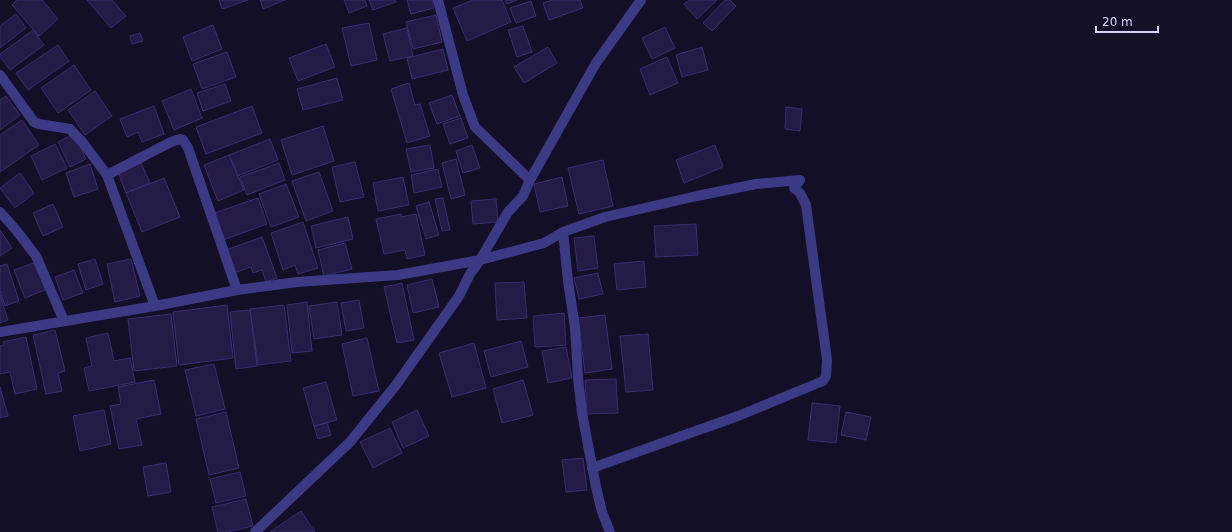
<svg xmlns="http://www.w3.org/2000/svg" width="1232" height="532" font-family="'DejaVu Sans',sans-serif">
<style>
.building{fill:#241b47;stroke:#3b2d73}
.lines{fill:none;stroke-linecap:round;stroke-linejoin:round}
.minor{stroke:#3d3a85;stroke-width:10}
</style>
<rect width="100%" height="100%" fill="#130f26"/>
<path class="building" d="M17 0H42L58 19 39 36 12 5Z
M87 0H112L126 16 111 28Z
M219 0H248L222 9Z
M260 0H285L263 9Z
M344 0H365L367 6 349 13Z
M369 0H395L396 2 373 10Z
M407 0H432L434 8 411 14Z
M473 0H502L511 22 467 41 453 8Z
M505 0H517L507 4Z
M552 0H580L583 8 549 20 543 3Z
M689 0H717L697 19 684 4Z
M725 0H730L736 6 712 31 703 23Z
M531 1 536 16 516 23 510 8Z
M16 14 26 28 0 48V26Z
M436 15 442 42 413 49 406 22Z
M369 23 377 60 351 66 342 28Z
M213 25 222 49 192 61 183 37Z
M523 26 532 52 517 57 508 30Z
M665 27 675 48 652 59 642 38Z
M407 28 413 56 390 61 383 34Z
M33 30 44 45 10 70 0 57V54Z
M140 33 143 41 132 44 130 36Z
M326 44 335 67 298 81 289 58Z
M58 45 69 61 28 90 16 73Z
M548 47 557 63 524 83 514 67Z
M702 47 708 70 682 77 676 55Z
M443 49 448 70 412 79 407 58Z
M227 52 236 77 202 89 193 64Z
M667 57 678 83 650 95 640 69Z
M74 65 91 90 58 113 41 88Z
M337 78 343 100 303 110 297 89Z
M409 83 415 105 420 104 430 136 407 143 391 89Z
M225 84 231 101 203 111 197 93Z
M191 89 202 118 174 130 162 101Z
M95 91 112 116 85 135 68 110Z
M452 95 460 116 437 124 429 103Z
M6 96 20 115 0 130V100Z
M154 106 164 134 142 142 138 132 127 137 120 119Z
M252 106 262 133 206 154 196 127Z
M786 107 802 109 800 131 785 129Z
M461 118 468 138 450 144 443 124Z
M22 120 39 145 0 172V135Z
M323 126 334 161 292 175 281 140Z
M74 134 86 159 70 167 58 142Z
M270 139 278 160 238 176 229 155Z
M55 144 67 168 42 180 31 156Z
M430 145 434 168 411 172 406 149Z
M472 145 480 168 463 173 456 151Z
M715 145 723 167 684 183 676 160Z
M229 155 244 190 218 201 204 165Z
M456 159 465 195 451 199 442 163Z
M603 160 613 206 579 214 568 168Z
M355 162 364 197 340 202 332 167Z
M141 163 150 183 126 193 118 172Z
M279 163 285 180 247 195 240 177Z
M90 164 98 189 74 197 66 173Z
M438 169 442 187 414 193 411 175Z
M319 172 333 211 306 221 292 181Z
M20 173 34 193 15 208 0 188Z
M403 177 409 205 378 211 373 183Z
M562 177 568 206 540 212 534 184Z
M164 178 180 217 142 232 126 193Z
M286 184 299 217 271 227 259 194Z
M258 198 267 224 223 240 214 213Z
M443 198 450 230 442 231 435 199Z
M496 199 498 222 473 224 471 201Z
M429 202 439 235 426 239 416 206Z
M53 204 63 227 43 236 33 213Z
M401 214V217L416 214 425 255 407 259 405 250 384 254 376 219Z
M348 217 353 239 316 248 311 226Z
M303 222 318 268 298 274 295 265 283 270 271 233Z
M696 224 698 255 656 257 654 226Z
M0 230 12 248 0 256Z
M594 236 598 268 578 271 574 238Z
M262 237 277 278 266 282 262 270 253 273 251 267 234 273 226 250Z
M345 243 352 269 324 276 318 250Z
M95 259 103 284 86 290 78 264Z
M131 259 140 296 115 302 107 264Z
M644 261 646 287 617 290 614 264Z
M36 262 47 289 25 298 14 270Z
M7 264 19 301 5 306 0 291V266Z
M74 270 83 293 63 300 55 277Z
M598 273 603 294 579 299 574 278Z
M432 279 439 307 413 313 407 285Z
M524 282 527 318 497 320 495 283Z
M402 283 414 340 397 343 384 287Z
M0 295 8 320 0 323Z
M359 300 364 328 346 331 341 303Z
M307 302 312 351 292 353 287 305Z
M337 302 342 335 314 339 309 306Z
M227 305 233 358 179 365 173 312Z
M284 305 291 361 258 365 250 309Z
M250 310 257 366 236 369 230 312Z
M564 313 566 345 535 347 533 316Z
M171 314 177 366 134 371 128 319Z
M605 315 612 369 585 373 578 318Z
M55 330 65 371 58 373 62 391 46 394 33 335Z
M108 333 114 361 130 358 135 382 89 391 84 368 92 366 86 338Z
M648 334 653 390 626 392 620 336Z
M26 337 37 389 15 394 10 372 0 374V346L4 345 3 342Z
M367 338 379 391 353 396 342 344Z
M521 341 528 367 491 377 484 351Z
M474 343 486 388 452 397 439 353Z
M566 347 572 378 548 383 542 351Z
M214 364 225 409 196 416 185 370Z
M616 379 618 413 587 414 585 380Z
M154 380 161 414 136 419 142 445 119 449 110 406 121 404 118 387Z
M523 380 533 415 502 423 493 389Z
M326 382 337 420 314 426 303 388Z
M0 387 8 416 0 418Z
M812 403 840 406 836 443 808 440Z
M104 410 111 444 80 451 73 416Z
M417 410 429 436 403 448 392 422Z
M226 412 239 468 209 475 196 419Z
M846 412 871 417 866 440 841 435Z
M327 423 331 435 318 439 314 426Z
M390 428 402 453 373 468 360 442Z
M583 458 587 490 566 492 562 460Z
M166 463 171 492 148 496 143 467Z
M240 472 246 496 216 503 210 479Z
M246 499 253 526 227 532H218L212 507Z
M301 511 315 532H271V531Z"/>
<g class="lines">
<path class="minor" d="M438 0 463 95 475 127 530 180
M0 75 34 122 39 124 70 129 83 143 107 175 155 306
M107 175 171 142 180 139 183 140 188 148 237 290
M0 212 16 230 36 256 64 321
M563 232 568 281 575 328 578 378 582 413 596 487 602 512 610 532
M0 332 155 306 237 290 297 282 398 275 480 260 508 212 523 196 530 180 596 63 641 0
M592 468 738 416 823 381 826 376 827 360 806 205 800 193 794 188 800 180
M255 532 350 442 396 385 459 296 470 274 480 260 544 243 563 232 605 217 697 196 756 184 800 180"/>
</g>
<path d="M1096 26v6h62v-6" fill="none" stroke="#d9d4ff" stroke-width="2"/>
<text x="1102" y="26" font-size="12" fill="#d9d4ff" stroke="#130f26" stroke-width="3" paint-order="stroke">20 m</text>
</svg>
